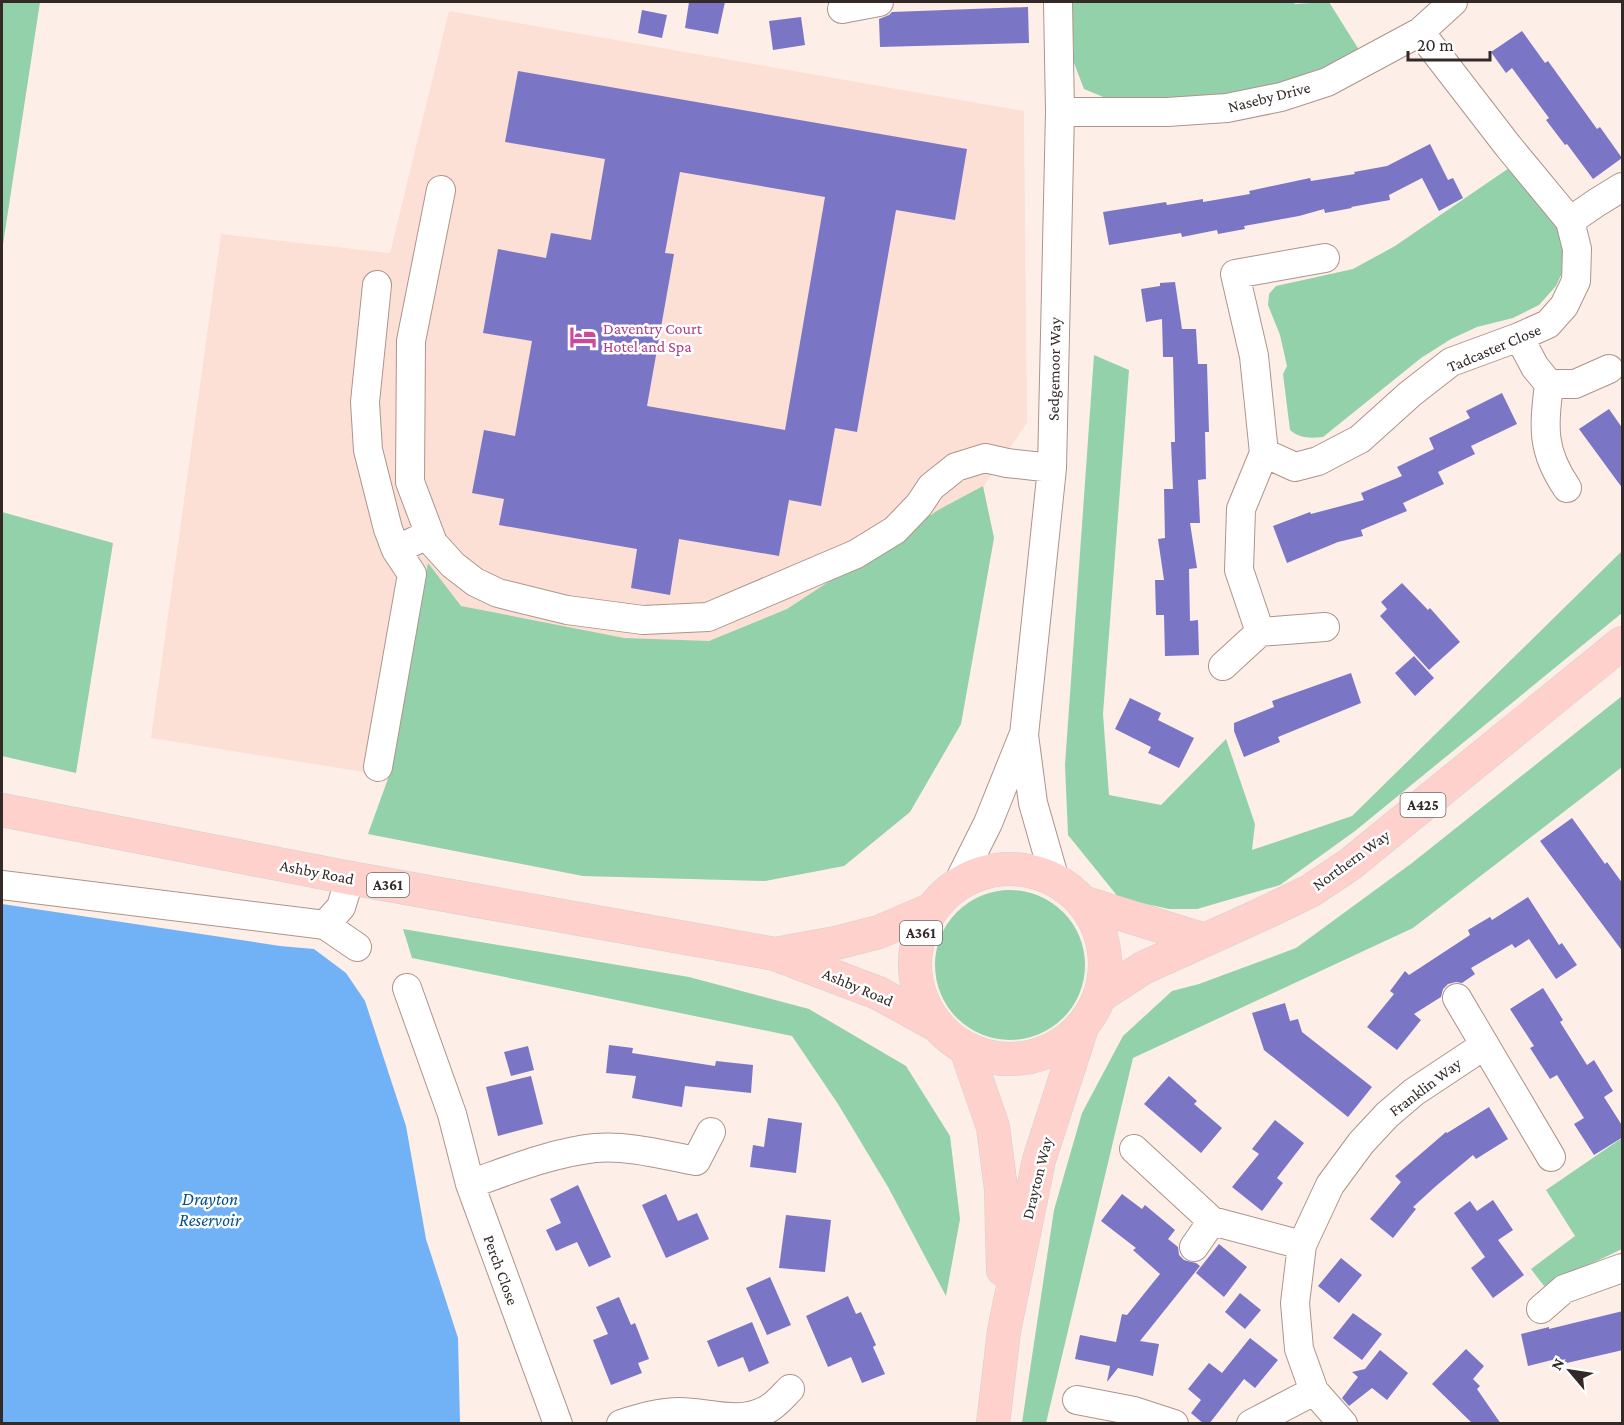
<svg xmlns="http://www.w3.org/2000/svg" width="1624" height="1425" font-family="'Crimson Pro',serif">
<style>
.built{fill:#fce0d6}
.green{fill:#93d1ab}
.water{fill:#71b2f6}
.building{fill:#7a76c5;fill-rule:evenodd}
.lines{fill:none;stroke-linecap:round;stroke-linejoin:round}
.minor-casing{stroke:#ad948b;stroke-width:30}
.major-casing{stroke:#d2d0cf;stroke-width:34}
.minor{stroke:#fff;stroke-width:28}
.major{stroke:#ffd1cc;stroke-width:33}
.labels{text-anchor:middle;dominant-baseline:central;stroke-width:5;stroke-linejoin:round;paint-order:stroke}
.shield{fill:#fff;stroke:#706967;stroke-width:1.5}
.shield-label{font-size:15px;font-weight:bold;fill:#332926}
.street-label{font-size:16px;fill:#332926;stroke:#fff}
.hotel-label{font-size:16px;fill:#b23c85;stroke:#fff;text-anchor:start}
.water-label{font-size:18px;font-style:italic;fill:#024f8b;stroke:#fff}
</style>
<rect width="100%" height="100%" fill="#feeee8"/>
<path class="built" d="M449 11 1024 111 1027 423 983 487 994 538 961 724 910 812 844 866 765 881 583 876 368 834 389 776 151 738 221 234 390 253Z"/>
<path class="green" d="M2 2H40L2 251Z
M1072 2H1294L1295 4 1329 2 1361 53 1264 90 1191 100 1108 99 1084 89 1074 63Z
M1512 166 1559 223 1563 240V271L1556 286 1539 305 1513 318 1477 327 1451 339 1421 358 1323 437C1310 438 1300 439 1290 430L1283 374 1287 366 1280 335 1268 305 1269 294 1276 286 1353 269 1395 246Z
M1094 355 1129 370 1103 714 1109 795 1161 805 1226 739 1255 824 1252 850 1352 816 1622 551V613L1355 831 1280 885 1197 909H1169L1119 898 1068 835 1065 765Z
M983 486 994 538 961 724 910 812 844 866 765 881 583 876 368 834 389 776 428 563 461 606 624 638 709 641 787 609 940 509Z
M2 512 113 543 76 773 2 756Z
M1622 696V767L1413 928 1133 1058 1046 1423H1022L1054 1210 1082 1113 1123 1036 1172 991 1199 984 1296 948 1412 863Z
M935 965a75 75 0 1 1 150 0a75 75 0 1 1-150 0Z
M403 929 689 977 809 1009 906 1066 950 1136 960 1219 946 1296 888 1187 838 1104 792 1036 412 958Z
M1622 1138V1249L1544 1286 1531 1269 1575 1236 1546 1190Z"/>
<path class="water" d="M2 904 280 946 314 949 346 973 365 1001 406 1126 426 1239 458 1338 460 1423H2Z"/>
<path class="building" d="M689 2H725L718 34 685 28Z
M1028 7 1029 43 880 47 879 19 889 15 892 12Z
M642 10 667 15 662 38 638 33Z
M801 17 805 45 773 50 769 21Z
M1522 31 1545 63 1548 61 1597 129 1600 127 1622 158 1593 179 1567 144 1565 145 1546 120 1549 118 1512 68 1506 73 1491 52Z
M518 71 967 149 955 220 896 210 857 432 835 428 821 506 789 500 779 556 679 539 670 595 631 588 637 549 499 525 504 499 472 493 484 430 515 436 532 341 483 333 498 249 546 258 551 233 591 240 605 159 505 142ZM680 172 825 197 785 430 647 406 674 254 665 253Z
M1430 144 1448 180 1453 178 1463 198 1439 211 1422 178 1389 195 1390 200 1351 207 1352 208 1325 213 1324 209 1299 216 1244 226 1245 229 1218 234 1217 230 1182 237 1181 233 1109 245 1103 212 1166 202 1167 205 1203 199V202L1250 194 1249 191 1310 178 1311 181 1355 174 1354 172 1387 166Z
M1175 282 1182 329H1196L1198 364H1207L1209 432H1205L1206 479 1198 480 1200 523H1190L1197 568 1189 569 1190 621 1198 620 1199 655 1165 656 1164 615H1156L1155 580H1164L1158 539 1165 538 1164 489H1173L1171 442H1175L1173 357H1163L1162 319 1146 322 1141 289 1160 286V283Z
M1502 393 1517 424 1471 446 1475 454 1438 472 1444 484 1403 503 1407 511 1361 530 1363 536 1338 542 1287 563 1273 526 1310 512 1311 514 1364 500 1361 493 1402 476 1397 467 1434 449 1429 438 1470 418 1466 411Z
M1609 409 1623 429V489L1579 429Z
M1402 583 1428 610 1430 608 1460 642 1429 670 1380 616 1387 609 1381 602Z
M1414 656 1434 678 1415 696 1395 673Z
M1351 673 1361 703 1278 737 1280 742 1244 757 1234 731V723L1274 707 1272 701Z
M1130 698 1161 713 1158 720 1194 738 1179 768 1148 753 1151 747 1115 729Z
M1572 818 1605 864 1607 862 1623 884V952L1540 841Z
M1528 897 1559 945 1562 943 1577 965 1556 979 1529 939 1515 948 1512 944 1471 968 1475 974 1462 983 1456 982 1448 984 1443 989 1441 997 1414 1014 1421 1020 1397 1050 1367 1027 1394 994 1390 991 1405 971 1409 975 1470 935 1468 930 1490 917 1492 920Z
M1543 988 1563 1020 1560 1022 1587 1065 1594 1060 1613 1091 1604 1097 1623 1127V1137L1594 1155 1574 1124 1584 1118 1557 1075 1550 1079 1530 1048 1534 1046 1510 1009Z
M1285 1003 1290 1021 1298 1019 1302 1032 1372 1087 1348 1117 1264 1050 1252 1013Z
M609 1045 633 1048 632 1053 715 1066 716 1061 753 1065 751 1093 685 1086 682 1107 632 1098 636 1076 606 1073Z
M528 1046 534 1070 511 1076 504 1052Z
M531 1076 543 1124 498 1136 486 1087Z
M1169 1076 1197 1101 1194 1104 1222 1128 1201 1153 1144 1104Z
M1489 1107 1508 1139 1476 1159 1473 1155 1436 1186 1413 1207 1416 1209 1393 1238 1370 1219 1401 1182 1395 1176 1446 1132 1447 1133Z
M768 1118 802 1123 796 1173 750 1167 753 1145 764 1147Z
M1275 1120 1304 1143 1277 1178 1283 1183 1262 1211 1232 1187 1259 1154 1252 1149Z
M578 1185 611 1257 589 1267 577 1242 556 1251 546 1230 561 1223 550 1199Z
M666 1194 678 1221 697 1213 709 1239 666 1258 642 1205Z
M1122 1194 1142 1209 1145 1205 1175 1230 1168 1239 1178 1247 1179 1255 1184 1260 1196 1263 1200 1266 1140 1341 1159 1344 1153 1376 1118 1368 1107 1382 1110 1366 1075 1359 1080 1335 1116 1342 1122 1314 1127 1315 1160 1274 1133 1250 1136 1248 1101 1221Z
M1493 1200 1513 1230 1498 1240 1524 1275 1493 1298 1471 1268 1485 1257 1454 1213 1470 1201 1477 1211Z
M786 1215 831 1220 825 1272 779 1268Z
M1219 1244 1247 1267 1224 1297 1196 1273Z
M1341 1258 1362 1275 1339 1303 1318 1286Z
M770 1277 791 1325 767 1335 746 1288Z
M1240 1293 1261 1310 1245 1329 1225 1312Z
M848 1296 856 1314 861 1312 876 1345 873 1347 885 1374 862 1383 851 1357 828 1367 806 1316Z
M619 1297 631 1325 635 1323 649 1359 638 1363 642 1373 611 1385 593 1340 608 1334 596 1307Z
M1623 1311V1350L1558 1365 1556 1359 1528 1366 1521 1334 1549 1327V1329Z
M1353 1313 1382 1334 1362 1360 1333 1338Z
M752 1322 769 1363 749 1372 743 1357 718 1367 707 1341Z
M1250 1338 1278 1360 1255 1388 1244 1379 1209 1424H1204L1191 1413 1201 1400 1188 1389 1209 1363 1222 1373Z
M1466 1349 1484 1366 1473 1379 1480 1386 1477 1389 1501 1424H1473L1432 1384Z
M1380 1350 1408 1373 1387 1400 1372 1388 1349 1406 1342 1398 1358 1377 1352 1372 1365 1369Z"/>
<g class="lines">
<defs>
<path id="minor" d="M842 9 879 2
M1060 112H1167L1227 108 1281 97 1327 82 1420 32 1453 2
M441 190 411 341 410 482 433 543 453 565 475 582 498 593 567 610 643 620 708 617 856 554 895 530 919 505 931 487 956 467 985 458 1007 463 1052 468
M1570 221 1596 203 1622 187
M377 285 365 402 368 450 388 529 396 550 429 534
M1519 337 1535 367 1549 384H1575L1609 369
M1549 384C1544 427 1541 450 1567 488
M1264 453 1295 467 1318 461 1360 439 1410 394 1451 362 1519 337 1548 324 1564 306 1576 281 1577 249 1570 221 1508 146 1420 32
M1260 632 1325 627
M1223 666 1260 632 1239 570 1241 509 1264 453 1254 356 1235 274 1325 258
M378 767 412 574 396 550
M1055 880 1033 803 1024 735 1052 468 1060 112 1058 2
M2 885 325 925 341 907 350 878
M957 885 988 823 1023 736
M325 925 357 947
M407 988 452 1114 470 1184 558 1424
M1457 998 1551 1157
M1134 1149 1212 1221
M470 1184C510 1170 551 1153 595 1148 628 1145 664 1155 696 1161L711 1132
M1194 1247 1212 1221 1302 1245
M1541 1309 1564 1289 1622 1268
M1077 1400 1134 1411 1174 1424
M621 1424C640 1418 660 1412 680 1412 708 1412 739 1425 766 1410 775 1406 783 1396 790 1389
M1251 1424 1314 1391
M1343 1424 1314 1391 1299 1349 1295 1303 1302 1245 1330 1185 1361 1143 1387 1115 1414 1092 1485 1045"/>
<path id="major" d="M2 810 350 878 775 954 878 993 938 1026
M915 964a95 95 0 1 1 190 0a95 95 0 1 1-190 0Z
M1082 902 1205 940
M775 954 836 943 879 932 932 909
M1100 996 1143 968 1271 910 1310 891 1349 865 1622 643
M966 1049 993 1127 1001 1189 1003 1270
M993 1424 1004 1331 1039 1160 1082 1027"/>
</defs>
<use href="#minor" class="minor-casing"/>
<use href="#major" class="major-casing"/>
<use href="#minor" class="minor"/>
<use href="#major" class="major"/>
</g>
<defs>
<symbol id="hotel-bare" viewBox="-9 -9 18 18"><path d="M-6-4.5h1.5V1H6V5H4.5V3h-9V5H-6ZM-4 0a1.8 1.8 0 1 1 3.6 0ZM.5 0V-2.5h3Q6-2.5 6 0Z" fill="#d1479c" stroke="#fff" stroke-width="2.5" paint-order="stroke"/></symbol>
</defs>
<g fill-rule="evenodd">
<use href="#hotel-bare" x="564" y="318" width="38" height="38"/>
</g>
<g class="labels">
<g class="shield">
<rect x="1400.5" y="793" width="45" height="24" rx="4.5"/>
<rect x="367" y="873" width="42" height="24" rx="4.5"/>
<rect x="900" y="921" width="42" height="24" rx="4.5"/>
</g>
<g class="shield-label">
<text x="1423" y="805">A425</text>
<text x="388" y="885">A361</text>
<text x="921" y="933">A361</text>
</g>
<g class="street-label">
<text transform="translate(1269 97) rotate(-14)">Naseby Drive</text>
<text transform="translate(1494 348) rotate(-23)">Tadcaster Close</text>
<text transform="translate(1054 369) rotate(-89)">Sedgemoor Way</text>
<text transform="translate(1351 860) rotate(-36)">Northern Way</text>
<text transform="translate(317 872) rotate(11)">Ashby Road</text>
<text transform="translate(858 987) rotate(23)">Ashby Road</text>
<text transform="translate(1425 1087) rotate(-37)">Franklin Way</text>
<text transform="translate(1037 1178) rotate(-76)">Drayton Way</text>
<text transform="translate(501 1270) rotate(70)">Perch Close</text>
</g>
<g class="hotel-label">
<text x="603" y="328">Daventry Court<tspan x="603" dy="18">Hotel and Spa</tspan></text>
</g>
<g class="water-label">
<text x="210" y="1199">Drayton<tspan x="210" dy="21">Reservoir</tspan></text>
</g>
</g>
<rect width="1624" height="1425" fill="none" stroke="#332926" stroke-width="6"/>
<g transform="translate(1570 1371) rotate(299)" stroke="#ffffff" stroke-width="4.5" paint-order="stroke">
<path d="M0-4.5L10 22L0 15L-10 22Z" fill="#332926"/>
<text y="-9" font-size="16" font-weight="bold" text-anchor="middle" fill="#332926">N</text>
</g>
<path d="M1408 51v9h82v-9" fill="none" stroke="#332926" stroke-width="3"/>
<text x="1417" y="51" font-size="18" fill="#332926" stroke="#ffffff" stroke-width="4.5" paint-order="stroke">20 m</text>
</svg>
